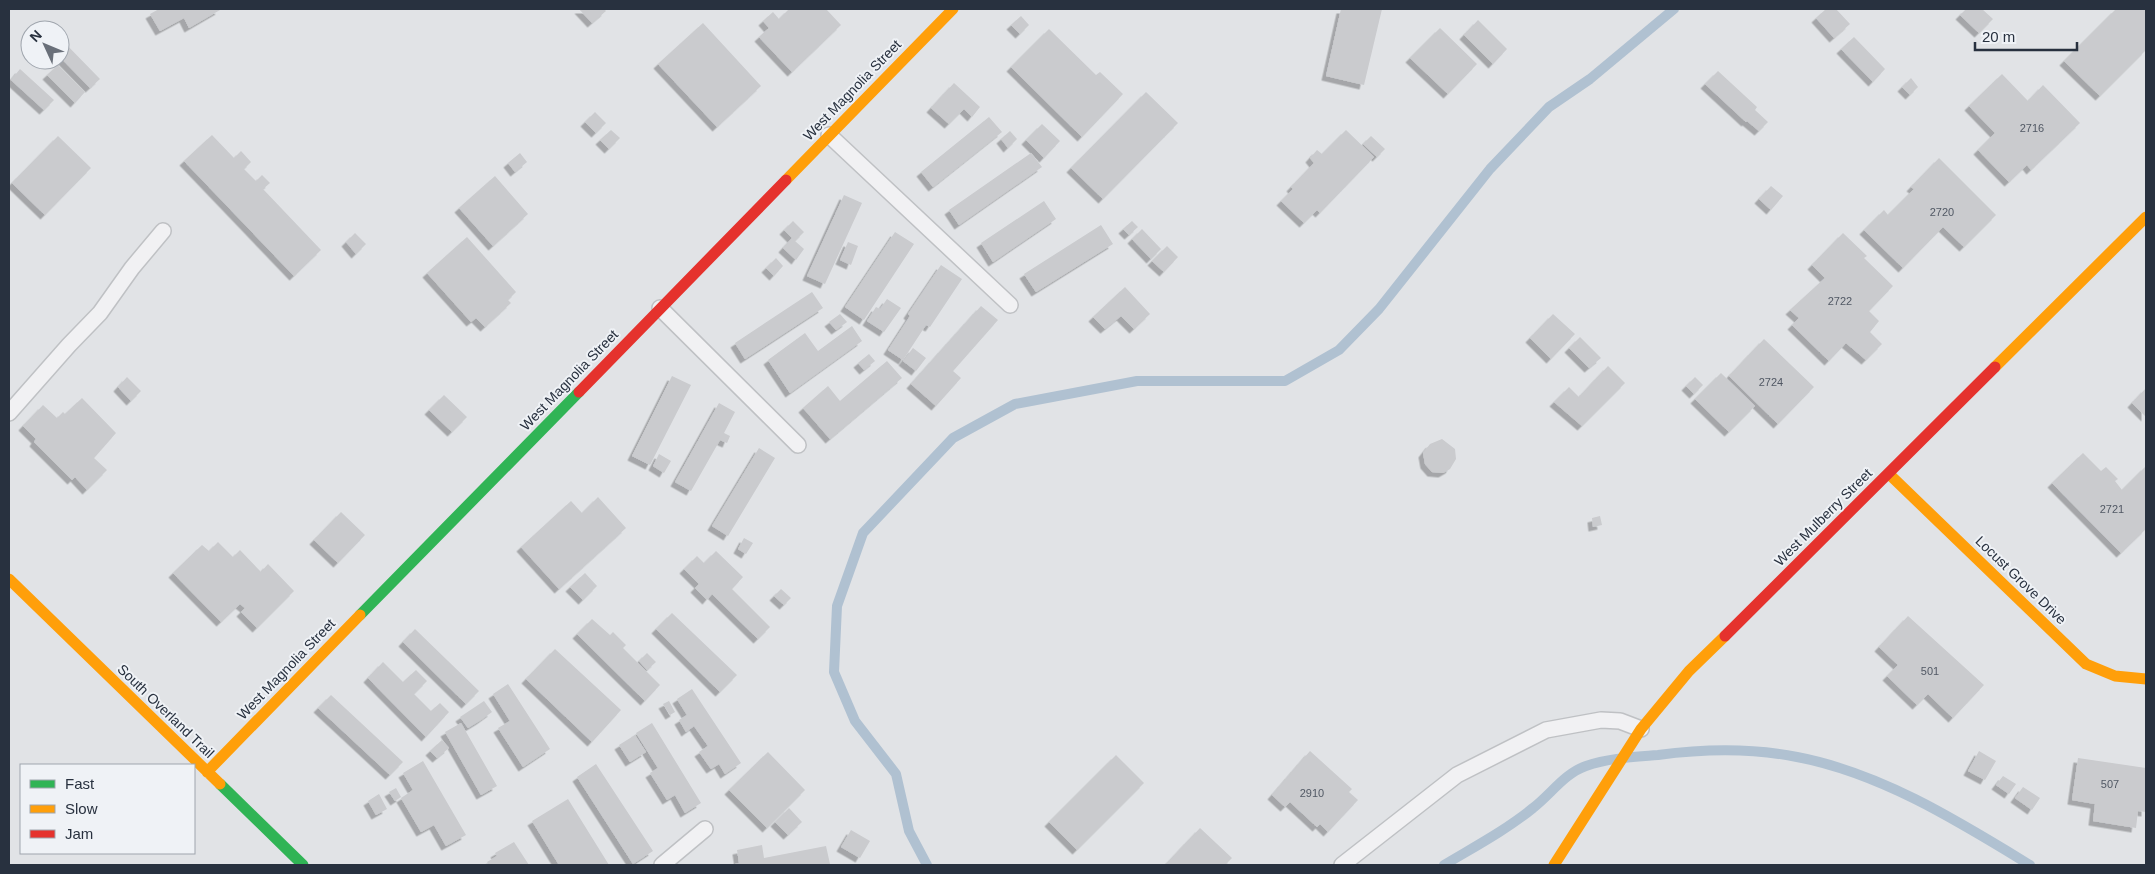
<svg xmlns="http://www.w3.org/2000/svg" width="2155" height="874" font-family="Helvetica,sans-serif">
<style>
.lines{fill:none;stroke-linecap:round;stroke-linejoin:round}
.stream{stroke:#b0c1d1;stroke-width:10}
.building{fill:#cacbce;filter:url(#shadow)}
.lane-casing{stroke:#bfc1c4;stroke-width:18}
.lane{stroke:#f1f1f3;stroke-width:15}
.fast{stroke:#30b455;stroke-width:11}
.slow{stroke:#ff9f0a;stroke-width:11}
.jam{stroke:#e5322d;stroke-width:11}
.labels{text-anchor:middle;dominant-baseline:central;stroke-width:4;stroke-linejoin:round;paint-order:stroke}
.number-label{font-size:11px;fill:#515864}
.street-label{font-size:14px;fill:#28313f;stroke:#eff2f6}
</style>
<defs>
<filter id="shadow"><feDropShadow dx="-4.5" dy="4.5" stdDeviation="0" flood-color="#0004"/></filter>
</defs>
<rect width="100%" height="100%" fill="#e1e3e6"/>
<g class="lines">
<path class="stream" d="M927 865 909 831 896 774 855 721 834 672 837 606 863 533 953 438 1015 404 1137 381H1285L1339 350 1379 309 1490 169 1549 107 1590 79 1674 9
M1444 865C1474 847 1506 830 1533 808 1551 794 1565 773 1586 766 1609 758 1634 757 1658 755 1703 749 1752 748 1797 757 1881 773 1958 821 2030 865"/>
</g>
<path class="building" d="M159 9H219L220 10 189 28 184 18 160 31 150 14Z
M579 9H604L606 11 592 23Z
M789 9H826L841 25 792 72 759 37 769 28 763 21 773 12 779 19Z
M1341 9H1382L1364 85 1326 76Z
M1826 9H1836L1850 24 1834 38 1816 18Z
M1966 9H1982L1993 19 1979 33 1960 15Z
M2116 9H2146V50L2100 96 2064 61Z
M1021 16 1029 25 1020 34 1011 25Z
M1478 20 1507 49 1493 64 1464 35Z
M703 23 761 86 717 127 658 64Z
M1440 28 1477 64 1448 94 1410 58Z
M1049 29 1096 75 1100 72 1123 94 1082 137 1011 67Z
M1854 37 1885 69 1873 82 1841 49Z
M60 38 100 79 90 88 60 57Z
M58 65 85 92 75 103 47 75Z
M20 69 54 100 44 110 11 80Z
M1718 71 1757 107 1755 110 1768 122 1759 131 1747 121 1746 122 1705 84Z
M2002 74 2028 101 2043 85 2080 123 2031 170 2027 165 2009 182 1978 150 1995 133 1969 106Z
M1911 78 1918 87 1910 95 1902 87Z
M954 83 980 107 972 117 964 109 949 124 931 108Z
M1146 92 1178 123 1103 199 1071 168Z
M595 112 606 123 596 133 585 122Z
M989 117 1002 132 933 187 921 172Z
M1042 124 1060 141 1044 158 1026 140Z
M611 130 620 138 609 149 600 140Z
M1346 130 1374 157 1320 213 1317 210 1304 223 1281 201 1293 189 1291 187 1314 163 1310 158 1317 150 1322 154Z
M1010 131 1017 139 1008 148 1001 139Z
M212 135 234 158 241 151 251 162 244 169 256 181 262 175 270 183 263 189 321 250 294 276 184 161Z
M58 136 91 168 45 215 12 183Z
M1371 136 1385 149 1377 157 1363 144Z
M520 153 527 162 515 172 508 163Z
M1031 153 1042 167 959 225 949 210Z
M1939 158 1996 215 1964 247 1943 227 1903 268 1864 230 1884 210 1888 215 1914 189 1911 187Z
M495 176 528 214 493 246 459 208Z
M1771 186 1783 196 1771 210 1759 199Z
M844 195 862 203 825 284 807 276Z
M1044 201 1056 219 993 262 981 243Z
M793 221 804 232 795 241 804 249 796 260 783 248 792 238 784 230Z
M1132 221 1138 227 1129 235 1123 229Z
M1101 225 1113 244 1036 292 1024 274Z
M1142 229 1161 249 1151 259 1132 239Z
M895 232 914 244 864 320 845 307Z
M355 233 366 244 356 254 346 242Z
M1843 233 1867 256 1864 258 1893 286 1869 311 1879 321 1870 332 1882 344 1866 360 1846 343 1829 361 1792 325 1799 318 1790 310 1825 278 1812 265Z
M467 237 516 292 508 300 511 303 485 327 476 318 471 322 427 273Z
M848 242 858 246 851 265 840 260Z
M1167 246 1178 257 1164 272 1152 261Z
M776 258 783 266 774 276 766 268Z
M941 265 962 279 930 327 926 325 903 360 888 350 910 316 908 314Z
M1125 287 1150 314 1134 329 1121 316 1105 329 1093 317Z
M812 292 823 308 745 359 735 343Z
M887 299 901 308 884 332 867 321 876 307 880 309Z
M981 306 998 320 953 371 961 378 936 406 911 384Z
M840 314 847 322 836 330 829 322Z
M1553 314 1575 334 1551 359 1530 338Z
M852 326 862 341 790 393 768 360 805 333 818 351Z
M1580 337 1601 358 1589 368 1569 348Z
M1764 339 1814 387 1778 424 1729 376Z
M913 348 926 358 916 371 903 361Z
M869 354 875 361 864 370 858 363Z
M887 361 902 378 830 439 803 408 828 386 840 401Z
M1608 366 1625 383 1582 426 1554 402 1569 387 1579 397Z
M1721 373 1755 406 1729 432 1695 399Z
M672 376 691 385 650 465 632 456Z
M127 377 141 391 131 401 118 387Z
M1695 377 1703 385 1694 394 1686 386Z
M2146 388V417L2132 403Z
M444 395 467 417 452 432 429 410Z
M82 398 116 433 94 458 107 470 87 490 75 477 72 480 34 442 36 439 23 426 43 405 57 418 63 412 65 414Z
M719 403 735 412 724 433 730 436 727 443 720 440 691 491 675 482Z
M1442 439 1455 449 1456 459 1450 469 1443 473 1432 472 1425 464 1423 453 1430 444Z
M759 448 775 458 728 536 712 526Z
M2083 453 2101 471 2106 467 2118 479 2115 481 2122 490 2146 466V529L2121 553 2052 483Z
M659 454 671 461 664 473 653 466Z
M598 497 626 528 559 589 521 547 571 501 582 513Z
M341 512 365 535 338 563 314 540Z
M1600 516 1602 525 1593 527 1592 518Z
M744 538 753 543 746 554 738 549Z
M218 542 233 557 240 550 261 572 268 564 294 591 257 628 241 612 245 608 240 604 221 622 173 573 202 545 209 551Z
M716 551 743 577 732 589 770 627 758 639 712 594 707 600 695 588 699 584 684 569 697 556 704 563Z
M585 573 597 586 583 600 570 587Z
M781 589 791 598 784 605 774 596Z
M672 613 737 675 720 692 656 629Z
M1908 616 1984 685 1953 718 1928 694 1917 705 1887 676 1898 665 1879 647Z
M592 619 610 635 613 632 626 645 623 648 660 685 645 701 577 634Z
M415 629 479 691 466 704 403 642Z
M555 649 621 710 592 742 526 679Z
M647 653 656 662 647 670 639 661Z
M383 662 403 682 416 670 427 681 414 694 431 711 440 703 449 712 426 737 368 678Z
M508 684 550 749 523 767 498 728 510 721 493 694Z
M692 689 741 763 725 774 719 764 711 769 699 752 708 746 694 726 686 732 679 720 687 715 677 699Z
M331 695 403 762 390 775 318 708Z
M484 701 492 712 481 720 476 713 481 720 468 728 460 717Z
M669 701 675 712 670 715 663 704Z
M461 723 497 786 481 795 445 732Z
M652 723 701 803 685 813 675 795 667 800 650 773 658 768 636 733Z
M635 735 646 752 630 762 619 745Z
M442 740 449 748 437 758 430 751Z
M1310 751 1352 789 1349 792 1358 800 1328 832 1320 824 1317 827 1290 802 1285 807 1272 795Z
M1979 751 1996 761 1985 780 1968 771Z
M768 752 805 790 767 828 729 790Z
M1116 755 1144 783 1077 850 1049 822Z
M2078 758 2146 768V812L2138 811 2136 828 2093 821 2095 804 2072 800Z
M423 761 466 835 446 846 434 825 421 832 401 798 413 790 403 773Z
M596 764 653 851 633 864 577 777Z
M2003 776 2016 784 2009 794 1996 785Z
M2023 787 2040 798 2032 810 2015 798Z
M396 788 401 797 395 801 389 792Z
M379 794 387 809 376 815 368 801Z
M568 799 609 865H559L532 821Z
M789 808 802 822 788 835 775 822Z
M1200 828 1232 858 1225 865H1165Z
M851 830 870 841 860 858 841 847Z
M514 842 529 865H489L487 862 497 856 495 853Z
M762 845 764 858 826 846 830 864 731 865 739 863 737 850Z"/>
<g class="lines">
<defs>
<path id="lane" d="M829 135 1010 305
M660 308 798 445
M9 413 69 345 100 313 132 268 163 231
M662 865 705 829
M1342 865 1457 775 1546 730 1601 720 1620 721 1641 729"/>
</defs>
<use href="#lane" class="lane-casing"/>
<use href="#lane" class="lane"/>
<path class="fast" d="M360 615 579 392
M220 784 303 865"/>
<path class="slow" d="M786 180 953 9
M1995 367 2146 217
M1889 474 2086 664 2115 676 2146 679
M9 579 220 784
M207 772 360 615
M1554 865 1641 729 1689 671 1725 636"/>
<path class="jam" d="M579 392 786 180
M1725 636 1995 367"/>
</g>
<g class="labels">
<g class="number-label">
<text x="2032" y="128">2716</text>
<text x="1942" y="212">2720</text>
<text x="1840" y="301">2722</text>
<text x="1771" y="382">2724</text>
<text x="2112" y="509">2721</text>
<text x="1930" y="671">501</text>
<text x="2110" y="784">507</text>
<text x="1312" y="793">2910</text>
</g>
<g class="street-label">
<text transform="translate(852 90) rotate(-46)">West Magnolia Street</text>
<text transform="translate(569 380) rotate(-46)">West Magnolia Street</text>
<text transform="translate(1823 517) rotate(-45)">West Mulberry Street</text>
<text transform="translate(2021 580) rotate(44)">Locust Grove Drive</text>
<text transform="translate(286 669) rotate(-46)">West Magnolia Street</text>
<text transform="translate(166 711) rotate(44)">South Overland Trail</text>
</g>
</g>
<rect width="2155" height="874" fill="none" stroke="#28313f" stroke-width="20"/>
<rect x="20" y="764" width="175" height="90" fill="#eff2f6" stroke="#9fa5ad"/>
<rect x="30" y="780" width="25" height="8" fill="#30b455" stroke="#9fa5ad"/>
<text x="65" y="789" font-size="15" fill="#28313f">Fast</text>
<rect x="30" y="805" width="25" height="8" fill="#ff9f0a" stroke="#9fa5ad"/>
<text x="65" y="814" font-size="15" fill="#28313f">Slow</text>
<rect x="30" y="830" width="25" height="8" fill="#e5322d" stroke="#9fa5ad"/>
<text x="65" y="839" font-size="15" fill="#28313f">Jam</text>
<g transform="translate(45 45) rotate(314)"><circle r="24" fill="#eff2f6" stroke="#9fa5ad"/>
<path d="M0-4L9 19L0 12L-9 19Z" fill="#696f79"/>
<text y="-8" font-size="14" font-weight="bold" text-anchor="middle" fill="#28313f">N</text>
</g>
<path d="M1975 42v8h102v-8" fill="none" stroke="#28313f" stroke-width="2.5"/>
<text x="1982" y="42" font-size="15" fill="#28313f" stroke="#eff2f6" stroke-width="4" paint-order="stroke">20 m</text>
</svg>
